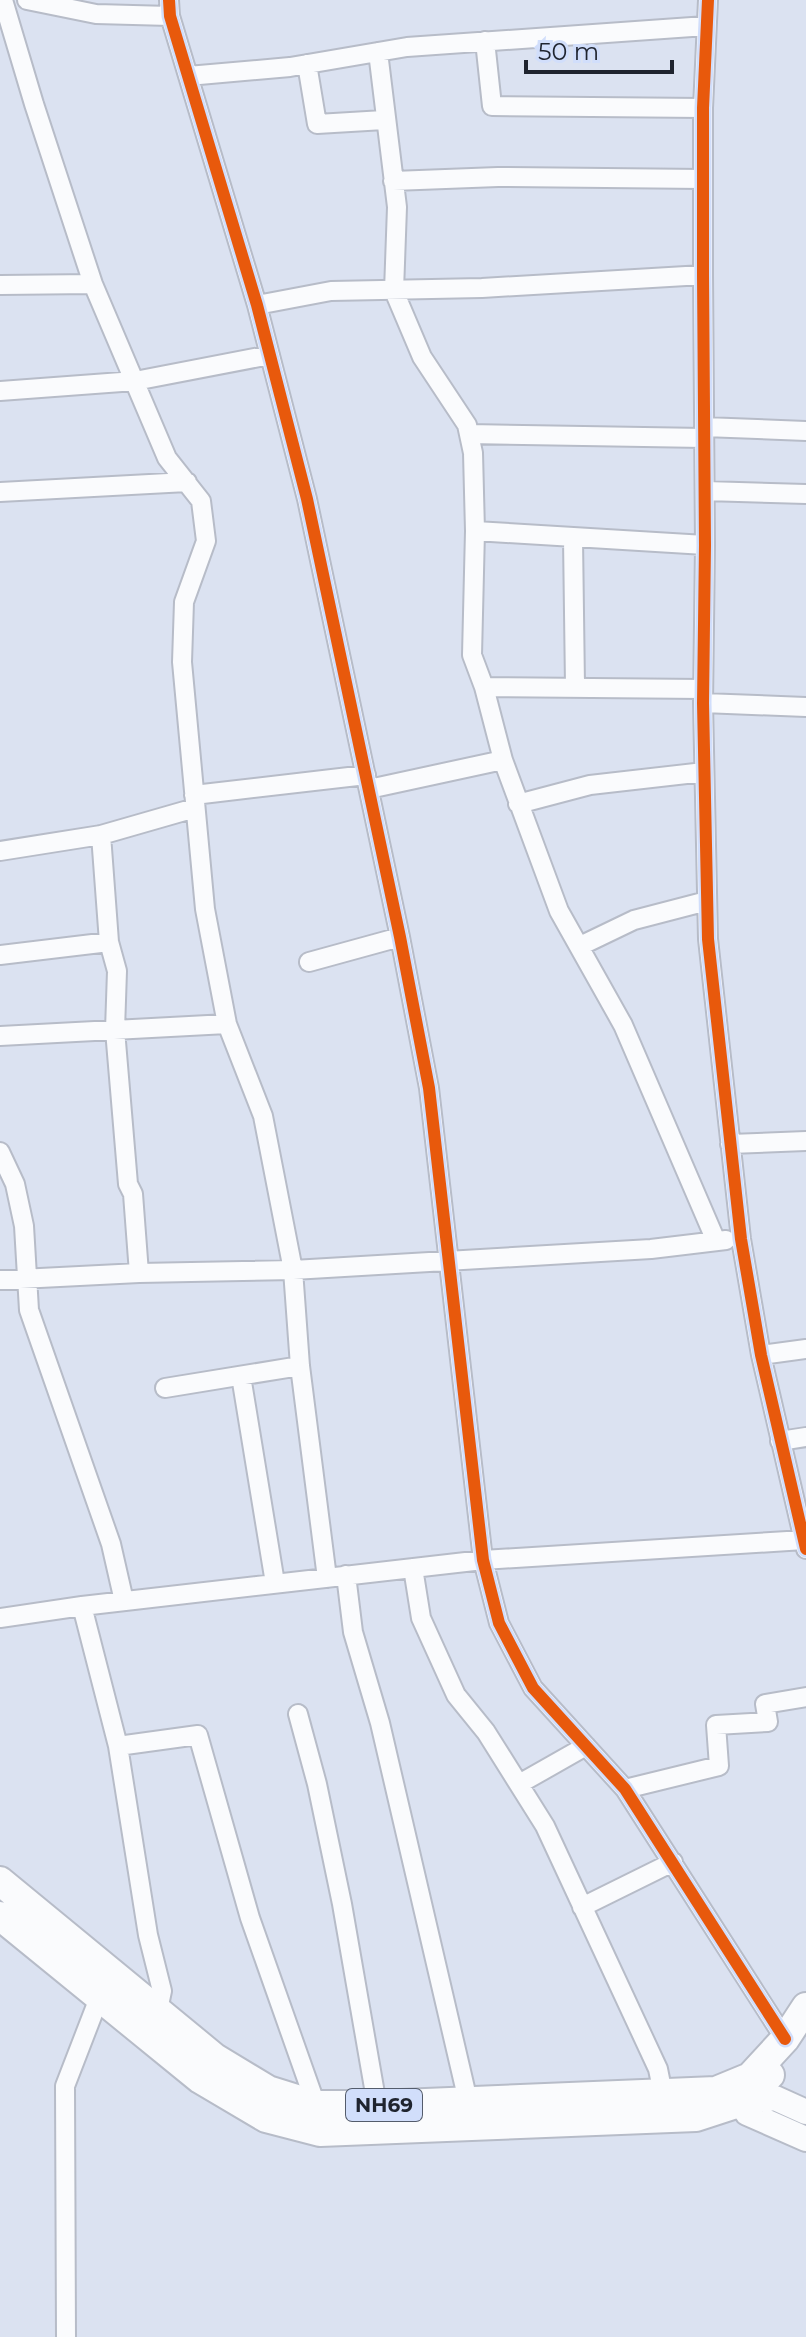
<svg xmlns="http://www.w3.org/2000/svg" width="806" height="2337" font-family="Montserrat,sans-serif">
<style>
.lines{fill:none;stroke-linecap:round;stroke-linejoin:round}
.minor-casing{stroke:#b7bcc8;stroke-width:22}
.secondary-casing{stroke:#b7bcc8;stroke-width:28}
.trunk-casing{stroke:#b7bcc8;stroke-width:32}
.minor{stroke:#fafbfd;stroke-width:18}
.secondary{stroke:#fafbfd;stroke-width:24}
.trunk{stroke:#fafbfd;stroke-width:28}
.cycleway-casing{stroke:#d1defb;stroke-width:17}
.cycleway{stroke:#e8590c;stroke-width:12}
.labels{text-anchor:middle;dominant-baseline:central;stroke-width:6;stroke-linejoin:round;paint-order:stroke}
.shield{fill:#d1defb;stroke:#545c6c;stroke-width:2}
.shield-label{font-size:20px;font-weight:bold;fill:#1f242f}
</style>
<rect width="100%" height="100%" fill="#dbe2f1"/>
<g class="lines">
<defs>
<path id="minor" d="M3 0 34 104 93 284 167 458 201 501 206 541 184 602 182 662 205 909 227 1024 263 1116 293 1270 300 1366 327 1578
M27 0 96 14 170 16
M169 0 170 16 257 305 307 499 400 937 429 1088 483 1560 499 1623 533 1688 625 1789 785 2039
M708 0 703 108V275L705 545 703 703 708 939 741 1239 761 1355 806 1549
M485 41 492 106 703 108
M378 52 397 207 394 291 422 357 467 425 473 453 475 531 472 655 484 687 503 760 559 911 623 1025 716 1241
M307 64 317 124 384 120
M188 76 290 67 407 47 706 26
M393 181 498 177 703 179
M0 285 93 284
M257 305 331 291 482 288 703 275
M0 391 135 381 270 355
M704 427 806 431
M469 434 704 438
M705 491 806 494
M0 492 187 482
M475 531 705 545
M573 539 575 686
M484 687 703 689
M703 703 806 707
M369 789 503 760
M194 795 366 775
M518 804 590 785 704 772
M101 835 109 942 117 971 115 1030 128 1184 133 1194 139 1273
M0 851 101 835 195 808
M580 946 634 920 707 901
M0 955 109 942
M309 962 400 937
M0 1036 227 1024
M730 1144 806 1141
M0 1152 15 1184 24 1226 29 1310 111 1544 124 1601
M0 1280 139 1273 293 1270 651 1249 726 1240
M761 1355 806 1349
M241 1376 275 1583
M165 1388 300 1366
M780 1441 806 1437
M413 1568 421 1618 456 1695 486 1732 545 1826 658 2069 663 2094
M346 1575 353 1632 380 1723 468 2101
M82 1606 118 1746 148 1935 162 1991 158 2010
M0 1618 82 1606 483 1560 804 1540
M298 1714 317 1784 342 1904 377 2105
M118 1746 198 1735 250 1918 316 2105
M519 1784 586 1746
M625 1789 719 1766 716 1725 768 1722 765 1704 806 1697
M582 1907 673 1862
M66 2337 65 2086 99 1998"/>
<path id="secondary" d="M806 2112 775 2098 742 2102 747 2113 806 2139"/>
<path id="trunk" d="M0 1881 215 2058 268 2090 316 2105H377L716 2091 750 2077 785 2039 806 2007
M0 1916 200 2079 266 2118 320 2132 696 2117 742 2102 770 2075"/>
</defs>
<use href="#minor" class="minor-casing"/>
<use href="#secondary" class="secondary-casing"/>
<use href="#trunk" class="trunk-casing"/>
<use href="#minor" class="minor"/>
<use href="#secondary" class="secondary"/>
<use href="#trunk" class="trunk"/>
<defs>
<path id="cycleway" d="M169 0 170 16 257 305 307 499 400 937 429 1088 483 1560 499 1623 533 1688 625 1789 785 2039
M708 0 703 108V275L705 545 703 703 708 939 741 1239 761 1355 806 1549"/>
</defs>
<use href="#cycleway" class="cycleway-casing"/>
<use href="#cycleway" class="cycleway"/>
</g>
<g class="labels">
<rect class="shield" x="346" y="2089" width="76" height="32" rx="6"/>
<g class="shield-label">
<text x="384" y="2105">NH69</text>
</g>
</g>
<path d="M526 60v12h146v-12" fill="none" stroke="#1f242f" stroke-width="4"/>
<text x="538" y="60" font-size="24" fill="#1f242f" stroke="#d1defb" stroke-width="6" paint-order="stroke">50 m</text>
</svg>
